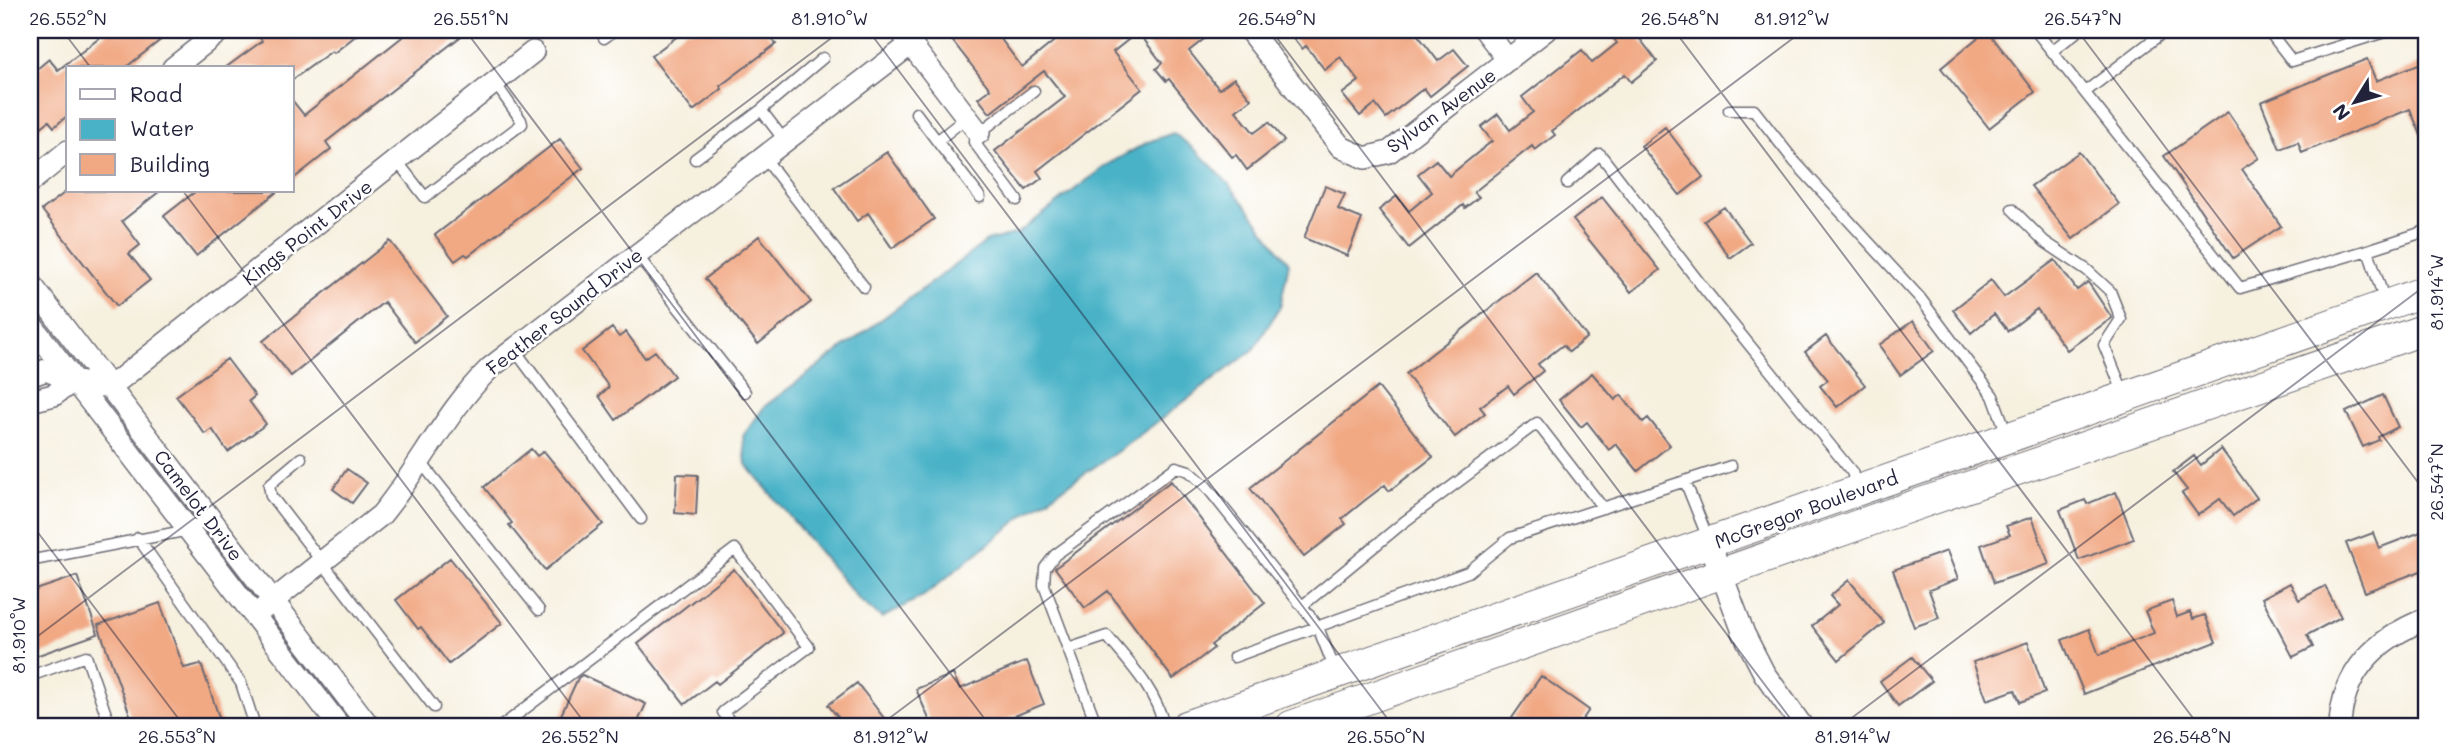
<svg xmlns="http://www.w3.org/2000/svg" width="2456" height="756" font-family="Mali,sans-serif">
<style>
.water{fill:#49b2c7;stroke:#366a81;stroke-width:2}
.building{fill:#f1a984}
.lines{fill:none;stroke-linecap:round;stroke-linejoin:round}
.lane-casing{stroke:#6c6a74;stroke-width:13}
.street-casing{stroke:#6c6a74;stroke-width:24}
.secondary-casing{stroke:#6c6a74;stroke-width:32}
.lane{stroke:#fff;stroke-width:10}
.street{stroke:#fff;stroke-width:21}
.secondary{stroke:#fff;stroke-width:30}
.ticks{fill:none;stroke:#22223b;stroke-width:2;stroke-opacity:0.45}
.labels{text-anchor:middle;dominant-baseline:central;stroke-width:5;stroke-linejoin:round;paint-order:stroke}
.street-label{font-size:19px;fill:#22223b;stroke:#fff}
.neatline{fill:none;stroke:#22223b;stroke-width:2.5}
.ticks-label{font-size:18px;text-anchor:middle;fill:#22223b}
</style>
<rect width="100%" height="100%" fill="#fff"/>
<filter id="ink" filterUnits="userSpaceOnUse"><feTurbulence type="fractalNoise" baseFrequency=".0143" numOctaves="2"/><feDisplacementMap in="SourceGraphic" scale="14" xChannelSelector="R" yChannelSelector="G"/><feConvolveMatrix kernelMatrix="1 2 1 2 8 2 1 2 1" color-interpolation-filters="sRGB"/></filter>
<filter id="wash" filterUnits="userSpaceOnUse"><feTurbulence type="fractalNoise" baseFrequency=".00686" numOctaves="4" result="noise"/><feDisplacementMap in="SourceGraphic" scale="28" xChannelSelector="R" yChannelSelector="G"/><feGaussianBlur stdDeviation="1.57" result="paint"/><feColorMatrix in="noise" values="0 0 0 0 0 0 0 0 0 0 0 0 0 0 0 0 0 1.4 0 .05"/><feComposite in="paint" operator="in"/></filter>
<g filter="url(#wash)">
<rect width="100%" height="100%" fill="#f6f0df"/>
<path class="water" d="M1173 133C1221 165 1254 217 1289 263L1280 307 1253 350 1121 449 1028 512 925 595 882 618 859 600 746 464 743 436 765 406 987 241 1018 233 1108 164 1148 142Z"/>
<g id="blocks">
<path class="building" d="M110 30H156L163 38 125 68H68V115L54 127 49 121 30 136V75L49 59 58 70Z
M268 30H363L334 53 332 51 292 80V68H225L262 41 259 36Z
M411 30H469L326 142 331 149 292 180V100L304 115Z
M686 30H765L776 44 720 86 722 89 693 111 651 56Z
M944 30H994L1022 67 1068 30H1197L1204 39 1189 51 1219 89 1234 78 1251 99 1236 111 1254 133 1269 122 1284 141 1247 170 1236 155 1232 157 1169 79 1166 81 1156 69 1162 63 1138 32 1113 52 1142 89 1037 171 1042 178 1026 190 995 151 1065 97 1044 71 990 113 978 98 990 89Z
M1287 30H1414L1438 61 1454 49 1468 66 1430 96 1424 88 1386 118 1375 104 1360 116 1342 94 1359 81 1340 57 1325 70 1306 46 1302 49Z
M1607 30H1633L1657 61 1631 82 1625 74 1552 131 1555 135 1535 150 1532 146 1474 192 1479 197 1465 208 1463 205 1409 248 1379 210 1397 196 1409 211 1432 192 1418 174 1436 160 1449 176 1492 141 1481 127 1498 114 1510 130 1533 112 1522 97 1582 50 1592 63 1617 43Z
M1987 30 2035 92 1989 128 1941 68Z
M2367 59 2376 81 2426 61V147L2410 109 2302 153 2298 142 2280 149 2261 102Z
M2228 112 2259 158 2242 169 2281 226 2233 258 2164 156Z
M1665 127 1703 177 1680 195 1641 146Z
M560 139 583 168 468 256 465 254 455 261 435 235Z
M887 152 934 219 892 248 868 213 857 221 834 188Z
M2079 152 2119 204 2073 239 2031 186Z
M1325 186 1345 194 1338 209 1362 219 1347 256 1304 238Z
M67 191H160L122 221 140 245 129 254 150 280 117 306 42 210Z
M196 191H278L196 256 164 216Z
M1602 197 1660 270 1631 292 1573 220Z
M1724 207 1751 243 1730 258 1704 221Z
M759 236 811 302 758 344 705 279Z
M390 241 447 316 415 342 384 302 291 376 263 341Z
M2055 260 2077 290 2088 282 2112 318 2067 350 2037 309 2008 331 1994 314 1971 333 1953 310 1991 280 2004 297Z
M1536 272 1587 337 1569 352 1563 345 1550 355 1538 364 1543 371 1514 394 1508 386 1480 407 1485 413 1455 437 1406 374Z
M1913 321 1934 351 1900 375 1879 345Z
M612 328 619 337 626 332 645 358 655 351 674 376 616 420 599 396 609 387 582 351Z
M1826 336 1865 385 1837 407 1820 386 1828 380 1805 352Z
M227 359 255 396 249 401 266 424 228 452 212 429 205 434 176 396Z
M1592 373 1615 400 1621 395 1643 422 1648 418 1670 445 1638 471 1616 444 1609 450 1587 422 1581 427 1559 400Z
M1378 387 1433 457 1389 491 1385 485 1364 501 1342 519 1346 524 1304 557 1250 488Z
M2383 395 2398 427 2378 437 2379 440 2363 447 2346 412Z
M531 449 537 456 544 451 603 524 545 570 509 525 512 523 484 487Z
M2221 449 2257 498 2233 516 2220 499 2198 515 2182 493 2187 490 2173 472 2194 456 2201 465Z
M347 469 367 483 352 503 333 489Z
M677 474 698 475 696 515 675 513Z
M1171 481 1265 603 1211 645 1214 648 1173 679 1108 591 1085 608 1055 568Z
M2116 492 2134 539 2079 560 2060 510 2085 500 2087 504Z
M2032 517 2049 564 1994 583 1981 545 2010 535 2006 526Z
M2426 530V569L2365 592 2346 543 2373 533 2379 548Z
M1947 551 1958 579 1929 590 1939 618 1914 627 1893 570Z
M450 558 502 623 449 664 421 627 418 629 396 600Z
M734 569 783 633 718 684 715 681 685 704 638 644Z
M77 576 98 634 30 658V592Z
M1849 580 1884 623 1839 660 1812 626 1838 605 1830 596Z
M2290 583 2299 600 2325 586 2341 617 2307 635 2313 647 2293 657 2262 598Z
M2172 601 2177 617 2190 612 2193 619 2205 615 2216 642 2084 694 2062 640 2089 629 2099 655 2154 633 2145 611Z
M160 603 184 668 201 664 222 726H134L98 625Z
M2028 642 2045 693 2020 702 2015 690 1987 700 1973 662Z
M1912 657 1932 681 1898 706 1880 681Z
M1027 661 1044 704 990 726H932L916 689 953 674 960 689Z
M582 675 646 704 636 726H556L578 678Z
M1541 676 1589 710 1578 726H1523L1512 718Z
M857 683 890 726H845L828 705Z"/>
</g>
</g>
<g filter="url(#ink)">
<use href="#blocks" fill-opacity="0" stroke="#6c6a74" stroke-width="2"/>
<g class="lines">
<defs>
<path id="lane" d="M2035 30 2240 288 2368 250 2385 302
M2268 30 2292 61 2391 30
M604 38 615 30
M2052 51 2079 30
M2085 92 2166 30
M761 110 823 58
M1729 110H1754L1794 161 1920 298 1993 396 2007 434
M916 113 937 141
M967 117 937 141 980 197
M763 156 864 287
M695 159 761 110 784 140
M397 161 425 197 522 124 521 120 495 83
M1567 183 1600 154 1705 290 1852 472 1857 488
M1017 200 974 142 979 133 1034 91
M2012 209 2045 242 2087 270 2110 291 2121 319 2104 345 2124 394
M2368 250 2426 231
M636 254 745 392
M514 349 641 519
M301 458 269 485 271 496 434 707
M420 461 539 610
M1685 481 1709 541
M138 538 241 683 255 726
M30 558 39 559 189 530 208 517
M1302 606 1404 522 1537 423 1603 508
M1068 649 1107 636C1130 664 1156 690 1164 726
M1234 657 1468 572 1510 538 1731 466
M30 676 86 656 110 726
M502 726 735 549 809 647 723 712 733 726
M1097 726 1044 585 1045 568 1055 555 1176 467 1189 471 1206 486 1317 625 1335 670"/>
<path id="street" d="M900 30 979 133
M1249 30 1341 147 1365 158 1389 152 1546 30
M1485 30 1508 60
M173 68 221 30
M30 182 68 151
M30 283 369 726
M30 323 339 726
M30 376 46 370 73 381 109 388 533 52
M30 401 54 395 73 381
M1710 544 1744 634 1764 673 1802 726
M254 616 381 515C420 468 446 411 490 368L911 44
M2340 726C2342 671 2378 638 2426 619"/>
<path id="secondary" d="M1186 726 2426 291
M1291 726 1875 519 2426 329"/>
</defs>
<use href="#lane" class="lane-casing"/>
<use href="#street" class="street-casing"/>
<use href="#secondary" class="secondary-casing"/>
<use href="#lane" class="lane"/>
<use href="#street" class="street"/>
<use href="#secondary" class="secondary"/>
</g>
</g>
<path class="ticks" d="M62 30 91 68M465 30 990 726M868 30 1393 726M1271 30 1796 726M1674 30 2199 726M2077 30 2426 493M183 191 587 726M30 522 184 726M30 642 842 30M879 726 1804 30M1841 726 2426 285"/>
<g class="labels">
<g class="street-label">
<text transform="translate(1441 110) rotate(-36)">Sylvan Avenue</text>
<text transform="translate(307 232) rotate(-38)">Kings Point Drive</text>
<text transform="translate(564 311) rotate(-38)">Feather Sound Drive</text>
<text transform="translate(199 505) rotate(53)">Camelot Drive</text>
<text transform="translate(1806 509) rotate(-20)">McGregor Boulevard</text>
</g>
</g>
<rect width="2456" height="756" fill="none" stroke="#fff" stroke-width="77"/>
<rect x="66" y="66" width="228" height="126" fill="#ffffff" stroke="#a7a7b1" stroke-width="2"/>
<rect x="80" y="89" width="35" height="10" fill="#ffffff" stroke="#a7a7b1" stroke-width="2"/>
<text x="130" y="102" font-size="21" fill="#22223b">Road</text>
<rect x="80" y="119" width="35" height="21" fill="#49b2c7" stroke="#a7a7b1" stroke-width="2"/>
<text x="130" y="136" font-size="21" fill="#22223b">Water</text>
<rect x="80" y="154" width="35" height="21" fill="#f1a984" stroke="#a7a7b1" stroke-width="2"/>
<text x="130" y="172" font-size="21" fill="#22223b">Building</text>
<g transform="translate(2355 102) rotate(233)" stroke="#ffffff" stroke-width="5" paint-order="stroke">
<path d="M0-5L12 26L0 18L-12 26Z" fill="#22223b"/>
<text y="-10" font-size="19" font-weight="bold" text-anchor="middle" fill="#22223b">N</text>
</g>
<rect x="38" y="38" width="2380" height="680" class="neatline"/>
<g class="ticks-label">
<text x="68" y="25">26.552°N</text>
<text x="471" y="25">26.551°N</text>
<text x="830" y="25">81.910°W</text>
<text x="1277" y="25">26.549°N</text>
<text x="1680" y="25">26.548°N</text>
<text x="1792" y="25">81.912°W</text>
<text x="2083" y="25">26.547°N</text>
<text transform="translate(2437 292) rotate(-90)" y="6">81.914°W</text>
<text transform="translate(2437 482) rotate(-90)" y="6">26.547°N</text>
<text transform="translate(19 635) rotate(-90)" y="6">81.910°W</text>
<text x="177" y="743">26.553°N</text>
<text x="580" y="743">26.552°N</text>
<text x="891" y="743">81.912°W</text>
<text x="1386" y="743">26.550°N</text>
<text x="1853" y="743">81.914°W</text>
<text x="2192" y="743">26.548°N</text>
</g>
</svg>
